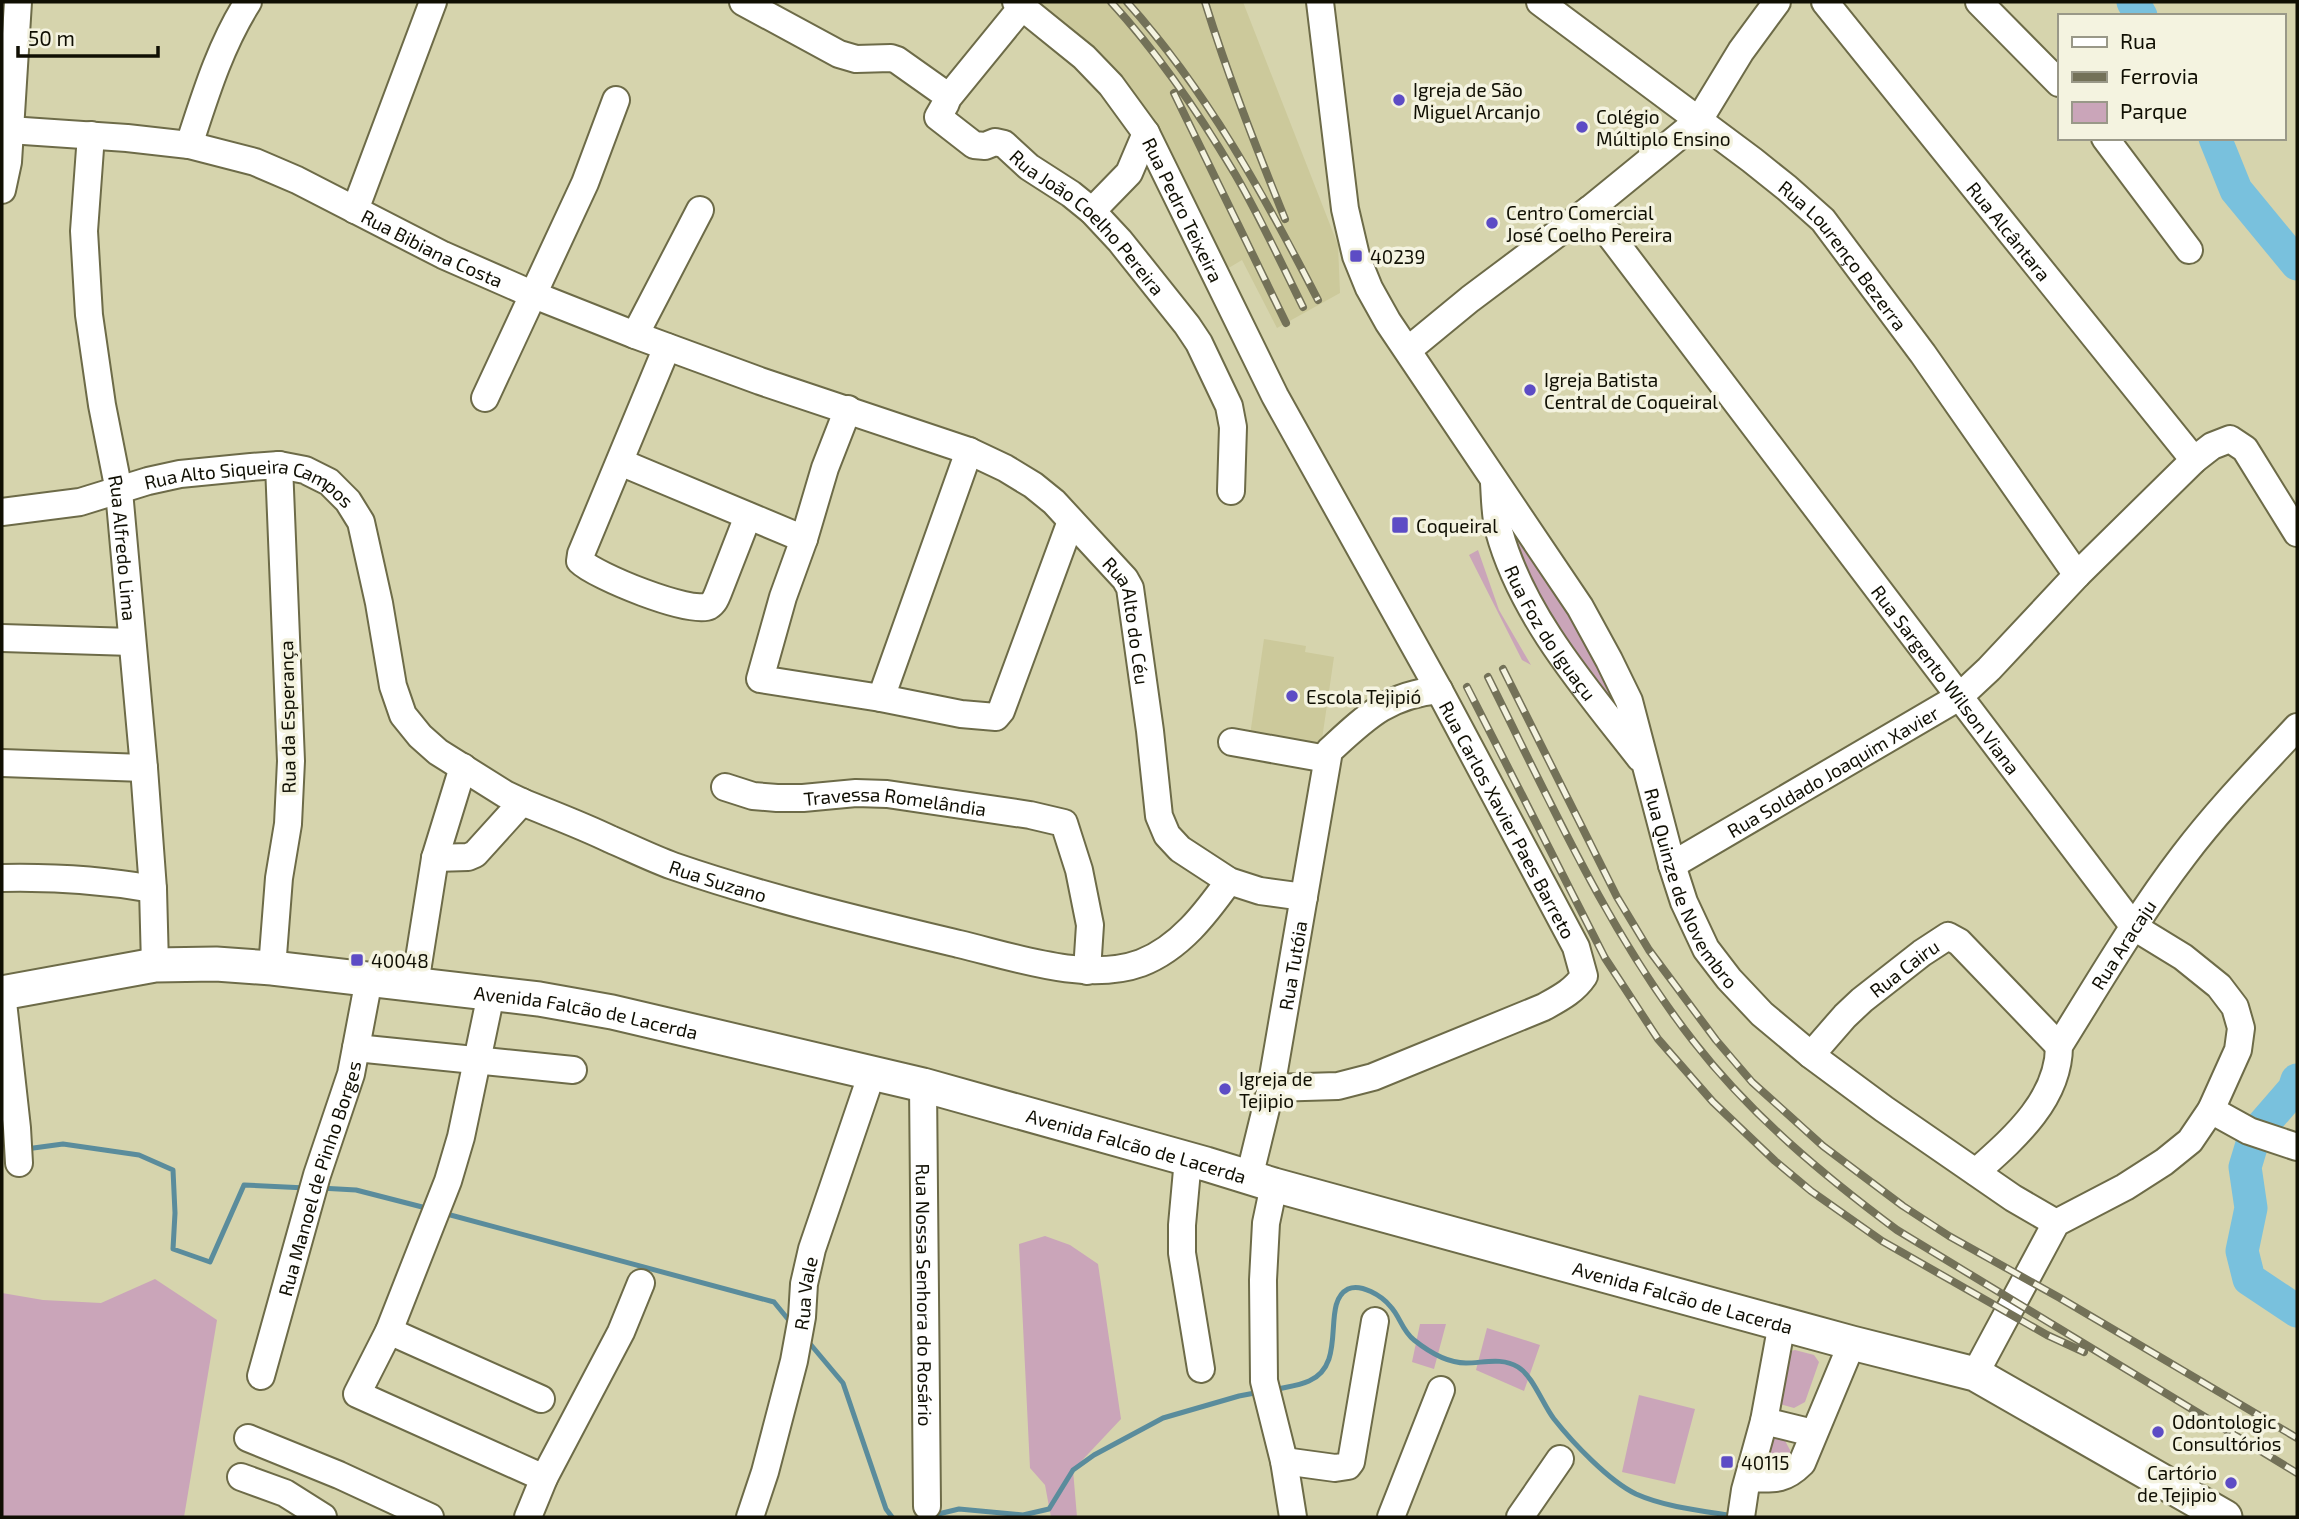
<svg xmlns="http://www.w3.org/2000/svg" width="2299" height="1519" font-family="'Exo 2',sans-serif">
<style>
.built{fill:#ccc99b}
.green{fill:#caa5b9}
.lines{fill:none;stroke-linecap:round;stroke-linejoin:round}
.stream{stroke:#5a8c9c;stroke-width:5}
.river{stroke:#79c1dd;stroke-width:33}
.minor-casing{stroke:#6d6b48;stroke-width:30}
.major-casing{stroke:#6d6b48;stroke-width:37}
.minor{stroke:#fff;stroke-width:26}
.major{stroke:#fff;stroke-width:33}
.rail-casing{stroke:#737158;stroke-width:8}
.rail{stroke:#f4f3e0;stroke-width:5;stroke-dasharray:16;stroke-linecap:butt}
.poi-dot{fill:#5d4cc5;stroke:#f4f3e0;stroke-width:2.5}
.labels{text-anchor:middle;dominant-baseline:central;stroke-width:7;stroke-linejoin:round;paint-order:stroke}
.poi-label{font-size:19px;fill:#100f03;stroke:#f4f3e0;text-anchor:start}
.street-label{font-size:19px;fill:#100f03;stroke:#f4f3e0}
</style>
<rect width="100%" height="100%" fill="#d6d4ad"/>
<path class="built" d="M1032 2H1243L1338 245 1340 293 1277 328 1242 260 1227 269 1208 232Z
M1264 639 1306 646 1305 652 1334 657 1321 746 1250 735Z"/>
<path class="green" d="M1505 525 1571 612 1618 697 1622 726 1540 615Z
M1478 550 1499 610 1531 665 1522 660 1469 555Z
M1045 1236 1070 1245 1098 1264 1121 1419 1073 1470 1077 1517H1051L1045 1485 1030 1468 1019 1244Z
M155 1279 217 1320 184 1517H2V1293L43 1300 101 1303Z
M1420 1324H1446L1434 1369 1412 1362Z
M1487 1328 1540 1345 1524 1391 1476 1370Z
M1795 1350 1814 1355 1819 1362 1805 1402 1794 1408 1776 1403 1787 1352Z
M1639 1395 1695 1409 1675 1484 1622 1472Z
M1765 1431 1783 1437 1790 1450V1459L1780 1469 1756 1466Z"/>
<g class="lines">
<path class="stream" d="M26 1149 63 1144 139 1155 173 1170 175 1213 173 1249 210 1262 244 1185 306 1188
M320 1188 356 1190 430 1209
M443 1213 774 1302 792 1324
M806 1339 843 1383 886 1509 892 1517
M1273 1390C1285 1387 1298 1386 1309 1381 1349 1364 1320 1303 1348 1289 1361 1283 1382 1296 1390 1306 1400 1316 1402 1331 1414 1340 1429 1352 1447 1363 1466 1363 1483 1363 1502 1357 1518 1367 1533 1376 1543 1405 1554 1419 1573 1443 1609 1481 1636 1494 1665 1507 1702 1511 1734 1516
M930 1516 959 1509 1023 1515 1049 1509 1073 1470 1094 1455 1163 1418 1239 1396 1260 1392"/>
<path class="river" d="M2133 2 2141 16
M2215 138 2236 190 2297 264
M2297 1080 2294 1089 2255 1134 2245 1167 2251 1208 2242 1251 2249 1279 2297 1311"/>
<defs>
<g id="minor">
<path id="s1" d="M743 2 839 54 856 59 891 58 897 60 945 94 946 103 938 117 974 145 985 146 995 142 1004 144 1029 167 1071 194 1092 211 1120 241 1187 325 1199 343 1229 406 1233 427 1231 491"/>
<path id="s2" d="M1016 2 1084 57 1111 85 1146 133 1275 396 1439 690 1576 947 1584 976C1574 991 1560 998 1544 1007L1373 1077 1338 1086 1271 1088"/>
<path id="s3" d="M1320 2 1345 209 1356 256 1369 288 1388 322 1580 607 1609 660 1629 701 1672 865 1684 902 1706 949 1729 979 1762 1014 1811 1055 1884 1109 2013 1198 2056 1223"/>
<path id="s4" d="M1540 2 1752 160 1787 188 1823 220 1923 354 2077 575"/>
<path id="s5" d="M1825 2 2194 460"/>
<path d="M1979 2 2059 83"/>
<path d="M947 99 1022 7"/>
<path id="s6" d="M9 130 127 138 189 145 255 162 297 180 443 255 534 295 635 335 760 381 969 451 1005 468 1033 485 1054 502 1125 579 1130 588 1150 731 1159 816 1167 835 1180 849 1229 881 1260 891 1304 897"/>
<path id="s7" d="M91 135 84 231 89 315 102 405 119 491 144 768 153 889 155 965"/>
<path d="M2105 138 2189 250"/>
<path d="M189 145C205 96 220 46 248 2"/>
<path d="M2 190 8 162 18 2"/>
<path id="s8" d="M1590 209 2134 927 2183 957 2219 986 2235 1007 2241 1028 2238 1050 2211 1110 2190 1141 2164 1162 2125 1187 2056 1223 1975 1374"/>
<path d="M355 210 433 2"/>
<path d="M1092 211 1129 173 1146 133"/>
<path d="M635 335 700 210"/>
<path d="M667 347 581 554 580 561C595 576 691 615 709 606 714 603 716 598 718 593L748 516"/>
<path d="M1408 350 1470 299 1590 209 1699 120 1741 51 1777 2"/>
<path d="M485 398 585 183 616 100"/>
<path d="M848 409 825 468 804 539 783 597 760 679 881 698 961 714 996 717 1001 711 1071 521"/>
<path d="M620 462 804 539"/>
<path id="s9" d="M1494 483C1495 498 1495 516 1499 531 1522 616 1587 690 1640 758"/>
<path id="s10" d="M2 512 80 502 148 481 180 474 251 467 279 465 305 470 329 482 348 501 361 522 379 603 393 686 403 715 420 736 438 752 505 794 522 802C551 814 581 825 610 839 631 848 651 858 673 866 766 898 863 921 959 944 1014 957 1086 983 1141 963 1180 948 1206 913 1229 881"/>
<path d="M2 638 132 642"/>
<path d="M881 698 969 451"/>
<path d="M1232 742 1327 759"/>
<path d="M2 763 144 768"/>
<path id="s11" d="M725 787 753 796 777 798H803L856 793 887 794 1030 815 1064 823 1079 870 1090 925 1087 971"/>
<path d="M435 858 468 857 475 854 522 802"/>
<path id="s12" d="M1672 865 1959 697 1989 669 2077 575 2194 460 2212 446 2230 439 2245 449 2297 533"/>
<path d="M2 878C53 877 103 880 153 889"/>
<path d="M272 968 279 878 288 824 291 761 279 465"/>
<path d="M415 984 435 858 463 767"/>
<path d="M2 993 17 1128 19 1163"/>
<path d="M491 994 461 1137 448 1181 389 1331 357 1394 544 1478"/>
<path d="M356 1048 573 1070"/>
<path id="s13" d="M1811 1055 1845 1016 1862 1000 1922 953 1948 936 1959 942 2059 1046"/>
<path id="s14" d="M923 1085 927 1506"/>
<path d="M2211 1110 2249 1131 2297 1147"/>
<path d="M1188 1159 1182 1225V1253L1201 1369"/>
<path id="s15" d="M1976 1172C2013 1139 2059 1100 2059 1046 2099 982 2138 915 2184 855 2218 810 2258 769 2297 727"/>
<path id="s16" d="M1249 1178 1271 1088 1329 751C1365 718 1387 695 1439 690"/>
<path d="M1274 1185 1266 1223 1263 1280 1264 1381 1284 1461 1293 1517"/>
<path d="M389 1331 541 1399"/>
<path id="s17" d="M261 1376 317 1175 351 1074 369 979"/>
<path d="M1764 1421 1813 1433"/>
<path d="M248 1438 339 1475 430 1517"/>
<path d="M1284 1461 1335 1468 1348 1466 1351 1462 1375 1321"/>
<path d="M241 1477 285 1493 323 1517"/>
<path d="M1749 1478C1774 1479 1784 1481 1802 1463L1852 1343"/>
<path d="M528 1517 544 1478 621 1332 641 1283"/>
<path id="s18" d="M750 1517 765 1472 794 1361 802 1317 804 1284 812 1249 872 1073"/>
<path d="M1391 1517 1441 1390"/>
<path d="M1520 1517 1560 1459"/>
<path d="M1741 1517 1745 1490 1764 1421 1782 1323"/>
</g>
<g id="major">
<path id="s19" d="M2 993 155 965 216 964 272 968 539 999 612 1012 923 1085 1206 1164 1274 1185 1852 1343 1975 1374 2225 1517"/>
</g>
</defs>
<use href="#minor" class="minor-casing"/>
<use href="#major" class="major-casing"/>
<use href="#minor" class="minor"/>
<use href="#major" class="major"/>
<defs>
<path id="rail" d="M1111 2C1158 53 1200 115 1235 174 1260 217 1281 263 1303 307
M1127 2C1207 91 1264 195 1318 300
M1205 2C1228 76 1256 147 1285 219
M1174 93 1286 323
M1503 669 1617 897 1649 950 1716 1040 1752 1082 1823 1146 1903 1206 1949 1236 2060 1298 2297 1438
M1488 677C1550 801 1608 932 1694 1042 1751 1115 1823 1175 1897 1230L2297 1473
M1467 687 1605 958 1658 1039 1713 1102 1775 1161 1811 1191 1882 1241 2047 1335 2084 1352"/>
</defs>
<use href="#rail" class="rail-casing"/>
<use href="#rail" class="rail"/>
</g>
<g class="poi-dot">
<circle cx="1399" cy="100" r="7"/>
<circle cx="1582" cy="127" r="7"/>
<circle cx="1492" cy="223" r="7"/>
<rect x="1349" y="249" width="14" height="14" rx="3.5"/>
<circle cx="1530" cy="390" r="7"/>
<rect x="1391" y="516" width="18" height="18" rx="3.5"/>
<circle cx="1292" cy="696" r="7"/>
<rect x="350" y="953" width="14" height="14" rx="3.5"/>
<circle cx="1225" cy="1089" r="7"/>
<circle cx="2158" cy="1432" r="7"/>
<rect x="1720" y="1455" width="14" height="14" rx="3.5"/>
<circle cx="2231" cy="1483" r="7"/>
</g>
<g class="labels">
<g class="poi-label">
<text x="1413" y="89">Igreja de São<tspan x="1413" dy="22">Miguel Arcanjo</tspan></text>
<text x="1596" y="116">Colégio<tspan x="1596" dy="22">Múltiplo Ensino</tspan></text>
<text x="1506" y="212">Centro Comercial<tspan x="1506" dy="22">José Coelho Pereira</tspan></text>
<text x="1370" y="256">40239</text>
<text x="1544" y="379">Igreja Batista<tspan x="1544" dy="22">Central de Coqueiral</tspan></text>
<text x="1416" y="525">Coqueiral</text>
<text x="1306" y="696">Escola Tejipió</text>
<text x="371" y="960">40048</text>
<text x="1239" y="1078">Igreja de<tspan x="1239" dy="22">Tejipio</tspan></text>
<text x="2172" y="1421">Odontologic<tspan x="2172" dy="22">Consultórios</tspan></text>
<text x="1741" y="1462">40115</text>
<text x="2217" y="1472" text-anchor="end">Cartório<tspan x="2217" dy="22">de Tejipio</tspan></text>
</g>
<g class="street-label">
<text stroke="none"><textPath href="#s2" startOffset="271">Rua Pedro Teixeira</textPath></text>
<text stroke="none"><textPath href="#s1" startOffset="444">Rua João Coelho Pereira</textPath></text>
<text stroke="none"><textPath href="#s5" startOffset="294">Rua Alcântara</textPath></text>
<text stroke="none"><textPath href="#s6" startOffset="446">Rua Bibiana Costa</textPath></text>
<text stroke="none"><textPath href="#s4" startOffset="397">Rua Lourenço Bezerra</textPath></text>
<text stroke="none"><textPath href="#s10" startOffset="256">Rua Alto Siqueira Campos</textPath></text>
<text stroke="none"><textPath href="#s7" startOffset="416">Rua Alfredo Lima</textPath></text>
<text stroke="none"><textPath href="#s6" startOffset="1265">Rua Alto do Céu</textPath></text>
<text stroke="none"><textPath href="#s9" startOffset="163">Rua Foz do Iguaçu</textPath></text>
<text stroke="none"><textPath href="#s8" startOffset="590">Rua Sargento Wilson Viana</textPath></text>
<text transform="translate(287 717) rotate(-91)">Rua da Esperança</text>
<text stroke="none"><textPath href="#s12" startOffset="186">Rua Soldado Joaquim Xavier</textPath></text>
<text stroke="none"><textPath href="#s11" startOffset="172">Travessa Romelândia</textPath></text>
<text stroke="none"><textPath href="#s2" startOffset="962">Rua Carlos Xavier Paes Barreto</textPath></text>
<text stroke="none"><textPath href="#s10" startOffset="945">Rua Suzano</textPath></text>
<text stroke="none"><textPath href="#s3" startOffset="978">Rua Quinze de Novembro</textPath></text>
<text stroke="none"><textPath href="#s15" startOffset="276">Rua Aracaju</textPath></text>
<text stroke="none"><textPath href="#s16" startOffset="217">Rua Tutóia</textPath></text>
<text stroke="none"><textPath href="#s13" startOffset="128">Rua Cairu</textPath></text>
<text stroke="none"><textPath href="#s19" startOffset="590">Avenida Falcão de Lacerda</textPath></text>
<text stroke="none"><textPath href="#s19" startOffset="1157">Avenida Falcão de Lacerda</textPath></text>
<text stroke="none"><textPath href="#s17" startOffset="206">Rua Manoel de Pinho Borges</textPath></text>
<text stroke="none"><textPath href="#s18" startOffset="231">Rua Vale</textPath></text>
<text stroke="none"><textPath href="#s14" startOffset="210">Rua Nossa Senhora do Rosário</textPath></text>
<text stroke="none"><textPath href="#s19" startOffset="1724">Avenida Falcão de Lacerda</textPath></text>
</g>
</g>
<rect width="2299" height="1519" fill="none" stroke="#100f03" stroke-width="7"/>
<rect x="2058" y="14" width="228" height="126" fill="#f4f3e0" stroke="#999888" stroke-width="2"/>
<rect x="2072" y="37" width="35" height="10" fill="#ffffff" stroke="#999888" stroke-width="2"/>
<text x="2120" y="49" font-size="21" fill="#100f03">Rua</text>
<rect x="2072" y="72" width="35" height="10" fill="#737158" stroke="#999888" stroke-width="2"/>
<text x="2120" y="84" font-size="21" fill="#100f03">Ferrovia</text>
<rect x="2072" y="102" width="35" height="21" fill="#caa5b9" stroke="#999888" stroke-width="2"/>
<text x="2120" y="119" font-size="21" fill="#100f03">Parque</text>
<path d="M18 46v10h140v-10" fill="none" stroke="#100f03" stroke-width="3.5"/>
<text x="28" y="46" font-size="21" fill="#100f03" stroke="#f4f3e0" stroke-width="5" paint-order="stroke">50 m</text>
</svg>
